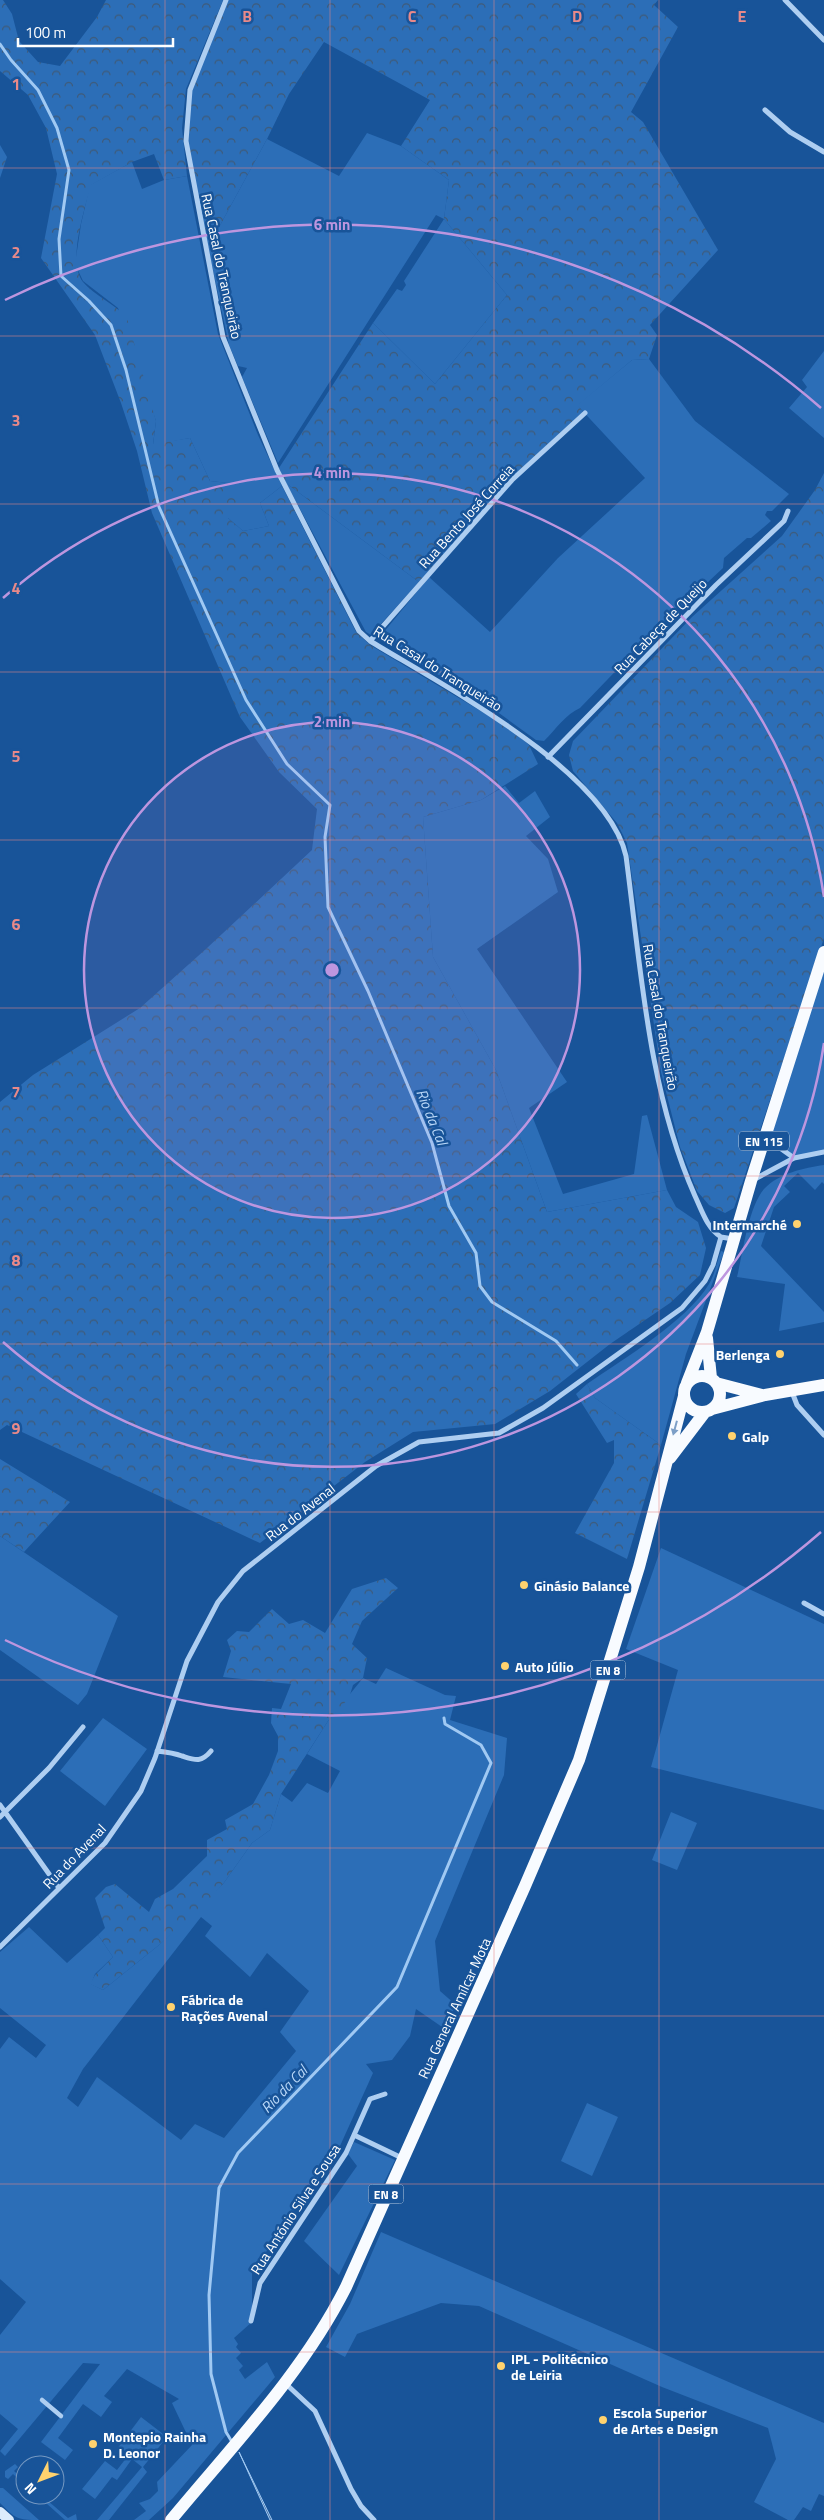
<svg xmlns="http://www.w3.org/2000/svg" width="824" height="2520" font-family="'Titillium Web',sans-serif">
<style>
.green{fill:#2c6eb7;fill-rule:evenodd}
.forest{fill:url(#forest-crowns)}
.water{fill:url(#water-rules);stroke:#a0c9f3}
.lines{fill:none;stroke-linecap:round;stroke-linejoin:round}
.stream{stroke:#a0c9f3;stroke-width:3}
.pedestrian{stroke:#aecef1;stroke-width:4.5}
.minor{stroke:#aecef1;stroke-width:5}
.secondary{stroke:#dcebfc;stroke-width:10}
.primary{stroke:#f8fbff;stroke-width:12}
.oneway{fill:#7d9fc7}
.grid{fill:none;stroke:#e88989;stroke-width:1;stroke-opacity:0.55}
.ring{fill:none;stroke:#bd96df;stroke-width:2.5}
.poi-dot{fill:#ffd26e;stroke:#185499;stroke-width:2}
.labels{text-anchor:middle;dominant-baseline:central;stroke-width:5;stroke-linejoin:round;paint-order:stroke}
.shield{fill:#185499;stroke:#bacce0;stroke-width:1}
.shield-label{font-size:12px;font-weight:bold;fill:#fff}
.street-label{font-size:14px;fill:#fff;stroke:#185499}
.poi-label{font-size:14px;font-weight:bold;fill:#fff;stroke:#185499;text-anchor:start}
.water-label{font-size:15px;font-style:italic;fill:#bad8f8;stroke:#185499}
.grid-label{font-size:16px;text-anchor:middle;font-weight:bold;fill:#e88989;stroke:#185499;stroke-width:5;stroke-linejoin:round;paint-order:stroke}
.centre{fill:#bd96df;stroke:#185499;stroke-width:2.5}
.ring-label{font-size:15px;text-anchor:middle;font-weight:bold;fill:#bd96df;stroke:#185499;stroke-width:5;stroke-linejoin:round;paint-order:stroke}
</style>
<defs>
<pattern id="forest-crowns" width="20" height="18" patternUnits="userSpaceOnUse" patternTransform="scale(1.25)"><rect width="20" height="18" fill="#2c6eb7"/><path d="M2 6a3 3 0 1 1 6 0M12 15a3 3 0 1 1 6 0" fill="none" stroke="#3f5a77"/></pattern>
<pattern id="water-rules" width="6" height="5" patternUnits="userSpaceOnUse" patternTransform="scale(1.25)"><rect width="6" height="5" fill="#3c6699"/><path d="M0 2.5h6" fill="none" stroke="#597da8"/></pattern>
</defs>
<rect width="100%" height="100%" fill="#185499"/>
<path class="green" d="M367 133 401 146 449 180 444 219 507 295 435 384 373 323 397 289 402 291 406 285 404 281 444 219 436 215 278 463 242 377 247 368 238 366 229 345 205 233 218 229 267 139 339 176Z
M132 162 142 189 164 180 187 176 218 334 258 435 282 486 260 503 269 526 243 531 228 518V483L210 481 190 438 153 445 156 421 118 308 83 281 75 264 81 224 90 185Z
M824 351V438L789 408 807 387 802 380Z
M649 359 695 421 789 494 772 511H767L765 515 771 521 751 538H747L724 558 723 568 647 639 639 644 634 652 580 708C566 714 556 729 544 741L536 740 492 708 379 638 429 577 490 632 558 558 645 478 577 405 632 360Z
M286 483 419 582 371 635 366 632Z
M505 786 519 803 535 791 550 817 526 836 548 859 558 892 477 949 567 1082 529 1108 563 1194 634 1174 642 1116 647 1115 667 1190 547 1212 496 1070 433 957 423 817 481 800Z
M824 969V1152L794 1158 769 1137Z
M824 1165V1184L822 1182 815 1190 798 1173 784 1186 790 1192 774 1207 761 1246 824 1312V1322L779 1331 785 1284 737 1277C743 1253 748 1208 764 1189 779 1173 804 1168 824 1165Z
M721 1251 724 1252 686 1354 661 1445 595 1398 587 1384C623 1359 687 1321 709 1284 715 1274 717 1261 721 1251Z
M0 1536 118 1616 87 1694 78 1705 0 1650Z
M661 1548 824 1624V1810L651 1767 678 1670 626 1649Z
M386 1668 445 1695 456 1696 450 1720 507 1738 504 1775 435 1941 440 1991 456 2005 445 2029 416 2009 410 2036 392 2060 366 2064 373 2073 340 2146 252 2272V2322L234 2338 238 2344 236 2347 241 2353 236 2358 243 2366 239 2370 245 2379 267 2362 275 2377 173 2498 149 2520H134L146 2511 139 2503 150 2499 158 2491 157 2482 192 2445 172 2403 179 2399 127 2369 104 2396 112 2402 101 2417 83 2404 58 2438 73 2450 65 2460 41 2442 100 2364 83 2363 5 2456 0 2451 18 2429 0 2414V2335L26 2302 0 2279V2049L9 2037 36 2058 46 2045 0 2008V1952L29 1927 67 1963 98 1935 113 1957 95 1974 91 1984 103 1990 159 1945 223 1884 252 1843 270 1830 281 1794 292 1802 307 1783 328 1793 340 1771 307 1754 328 1721 363 1678 376 1684ZM201 1917 212 1926 205 1936 250 1977 267 1953 309 1991 280 2032 296 2051 224 2138 195 2124 181 2140 97 2077 78 2107 67 2098 83 2069Z
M103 1718 147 1749 105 1806 60 1771Z
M671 1812 697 1823 677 1870 652 1860Z
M587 2103 618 2117 592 2176 561 2161Z
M354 2142 395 2160 339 2275 304 2241 357 2166 348 2154Z
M381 2232 824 2423V2496L819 2494 811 2511 803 2507 794 2520H788L754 2502 776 2459 768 2428 662 2387 479 2306 441 2303 357 2334 345 2357 326 2347 350 2304Z
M141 2417 167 2437 143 2467 147 2472 109 2520H97L142 2467 132 2459 117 2480 112 2477 95 2499 82 2489 105 2461 117 2470 127 2457 117 2449Z
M15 2464 18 2467 14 2471 25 2481V2485L13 2474 8 2479 5 2477V2471Z
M0 2488H3L39 2520C17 2520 16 2519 0 2503Z
M37 2495H41L68 2518 76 2514 77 2520H65Z"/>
<path class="forest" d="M0 0H3L12 14 19 41 38 62 60 66 97 17 106 0H223L186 89 182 128 187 176 164 180 154 154 132 162 91 185C85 208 67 262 83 282 94 295 115 304 127 318L156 421 153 444 190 438 210 481 228 483 239 496 228 518 243 531 269 526 260 503 282 486 356 632 370 645 511 729 529 745 538 764 481 800 423 817 433 957 496 1070 547 1212 667 1190 676 1207 698 1222 706 1248 700 1275 670 1303 610 1344 550 1391 495 1424 413 1432 365 1462 260 1543 7 1425 0 1430V1102L33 1075 140 1008 207 948 312 850 317 809 279 772 240 717 152 513 137 451 121 403 95 335 41 258 57 174 46 128 28 95 0 71Z
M228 0H658L654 5 678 27 631 112 643 122 718 250 650 325 657 335 649 359 632 360 578 405 583 412 512 477 419 582 286 483 279 468 373 323 435 384 507 295 444 219 449 180 401 146 430 100 324 42 289 94 267 139 218 229 205 233 187 138 190 90Z
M0 145 7 157 0 178Z
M824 473V938L734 1208 725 1213 709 1205 697 1191 680 1147 661 1072 627 843 617 823 573 771 569 755 573 741 692 617 782 536 815 490Z
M587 1384 595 1398 661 1445 627 1559 575 1533 614 1463V1440L607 1443 576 1394Z
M0 1459 70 1502 24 1552 0 1536Z
M386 1578 398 1588 362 1621 352 1644 367 1658 363 1678 353 1685 349 1698 328 1721 281 1794 270 1830 252 1843 223 1884 199 1910 159 1945 103 1990 90 1984 95 1975 113 1957 98 1935 105 1928 95 1898 106 1887 115 1884 149 1912 155 1899 173 1889 207 1856V1840L227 1829 225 1820 253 1804 269 1775 278 1751V1736L271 1723 272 1708 281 1709 291 1684 223 1677 231 1651 227 1640 237 1631 249 1632 272 1609 289 1624 303 1620 325 1633 352 1589Z"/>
<path class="water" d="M239 2452 272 2520H270Z"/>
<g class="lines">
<path class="stream" d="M0 44 11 60 38 90 57 128 69 170 59 239 61 276 89 301 111 325 126 370 159 507 246 700 287 764 330 805 325 837 328 907 368 991 432 1143 449 1206 476 1253 480 1286 492 1302 556 1341 577 1365
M232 2442 226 2432 211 2374 209 2295 219 2188 238 2153 397 1987 491 1763 481 1745 445 1724 444 1718"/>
<path class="pedestrian" d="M42 2400 61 2416"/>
<path class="minor" d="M226 0 190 90 186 141 223 337 277 470 359 631 370 641C442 685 607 771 626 856 641 969 648 1090 695 1196 702 1211 707 1228 721 1237
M785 0 824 40
M765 110 790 132 824 152
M370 641 512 480 585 413
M548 757 716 585 784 521 788 511
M766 1138 794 1158
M753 1180 794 1158 824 1152
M792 1392 797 1405 824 1435
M804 1603 824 1614
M157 1751C166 1752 174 1753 182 1756 195 1760 201 1763 211 1751
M0 1805 59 1888
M0 1817 49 1768 83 1727
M0 1947 105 1843 141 1791 155 1758 187 1661 218 1602 243 1571 376 1466 419 1442 499 1433 543 1408 682 1308 705 1281 713 1265 721 1237 733 1239
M354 2135 402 2158
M251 2321 260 2283 346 2153 370 2099 385 2094
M286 2384 315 2411 351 2489 361 2506 374 2520"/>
<path class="secondary" d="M0 2512 9 2520"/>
<path class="primary" d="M707 1338 711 1378
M684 1394a18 18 0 1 1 36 0a18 18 0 1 1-36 0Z
M687 1383 707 1332 751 1181 824 952
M716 1383 762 1395
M712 1409 765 1395 824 1385
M670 1458 705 1412
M171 2520C233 2445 302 2374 346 2287L525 1886 579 1760 639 1567 684 1396"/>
</g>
<defs><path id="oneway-solid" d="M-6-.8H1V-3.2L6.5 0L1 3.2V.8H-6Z" transform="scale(1.25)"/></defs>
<use class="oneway" href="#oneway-solid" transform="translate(675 1428) rotate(105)"/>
<path class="grid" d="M165 0V2520M330 0V2520M494 0V2520M659 0V2520M0 168H824M0 336H824M0 504H824M0 672H824M0 840H824M0 1008H824M0 1176H824M0 1344H824M0 1512H824M0 1680H824M0 1848H824M0 2016H824M0 2184H824M0 2352H824"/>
<circle cx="332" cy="970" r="248" fill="#bd96df" fill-opacity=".12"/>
<g class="ring">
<circle cx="332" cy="970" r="248"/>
<path d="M824 1043A497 497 0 0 1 3 1342M3 598A497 497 0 0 1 824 897"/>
<path d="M821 1532A745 745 0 0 1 5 1640M5 300A745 745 0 0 1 821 408"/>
</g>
<g class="poi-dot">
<circle cx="797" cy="1224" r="5"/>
<circle cx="780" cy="1354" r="5"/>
<circle cx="732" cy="1436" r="5"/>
<circle cx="524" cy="1585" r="5"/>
<circle cx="505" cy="1666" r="5"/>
<circle cx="171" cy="2007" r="5"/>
<circle cx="501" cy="2366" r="5"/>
<circle cx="603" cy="2420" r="5"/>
<circle cx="93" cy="2444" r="5"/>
</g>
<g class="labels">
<g class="shield">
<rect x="739" y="1131.5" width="50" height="19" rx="4"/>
<rect x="590.5" y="1660.5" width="35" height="19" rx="4"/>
<rect x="368.5" y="2184.5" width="35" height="19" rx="4"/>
</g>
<g class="shield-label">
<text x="764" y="1141">EN 115</text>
<text x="608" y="1670">EN 8</text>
<text x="386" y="2194">EN 8</text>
</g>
<g class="street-label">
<text transform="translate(222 266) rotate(78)">Rua Casal do Tranqueirão</text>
<text transform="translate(466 516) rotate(-48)">Rua Bento José Correia</text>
<text transform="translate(660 626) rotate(-46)">Rua Cabeça de Queijo</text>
<text transform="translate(438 668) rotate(32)">Rua Casal do Tranqueirão</text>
<text transform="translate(661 1017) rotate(80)">Rua Casal do Tranqueirão</text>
<text transform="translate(300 1512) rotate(-38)">Rua do Avenal</text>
<text transform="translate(74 1856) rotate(-46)">Rua do Avenal</text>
<text transform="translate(454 2008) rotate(-65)">Rua General Amílcar Mota</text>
<text transform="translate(295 2209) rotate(-57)">Rua António Silva e Sousa</text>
</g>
<g class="poi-label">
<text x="787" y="1224" text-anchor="end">Intermarché</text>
<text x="770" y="1354" text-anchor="end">Berlenga</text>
<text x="742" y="1436">Galp</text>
<text x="534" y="1585">Ginásio Balance</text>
<text x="515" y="1666">Auto Júlio</text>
<text x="181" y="1999">Fábrica de<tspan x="181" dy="16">Rações Avenal</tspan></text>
<text x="511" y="2358">IPL - Politécnico<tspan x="511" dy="16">de Leiria</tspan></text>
<text x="613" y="2412">Escola Superior<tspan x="613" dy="16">de Artes e Design</tspan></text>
<text x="103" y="2436">Montepio Rainha<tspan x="103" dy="16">D. Leonor</tspan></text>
</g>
<g class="water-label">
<text transform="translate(432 1117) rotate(68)">Rio da Cal</text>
<text transform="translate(284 2089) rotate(-46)">Rio da Cal</text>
</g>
</g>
<g class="grid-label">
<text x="247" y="22">B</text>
<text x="412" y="22">C</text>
<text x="577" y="22">D</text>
<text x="742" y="22">E</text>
<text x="16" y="90">1</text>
<text x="16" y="258">2</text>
<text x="16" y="426">3</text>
<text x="16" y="594">4</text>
<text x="16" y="762">5</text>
<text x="16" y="930">6</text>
<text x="16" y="1098">7</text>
<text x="16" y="1266">8</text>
<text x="16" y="1434">9</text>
</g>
<circle cx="332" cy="970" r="8" class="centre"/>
<g class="ring-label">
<text x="332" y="230">6 min</text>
<text x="332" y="478">4 min</text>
<text x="332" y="727">2 min</text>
</g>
<g transform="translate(40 2480) rotate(228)"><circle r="24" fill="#185499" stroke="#7498c2"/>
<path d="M0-4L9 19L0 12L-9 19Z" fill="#ffd26e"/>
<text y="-8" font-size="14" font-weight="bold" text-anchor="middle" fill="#ffffff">N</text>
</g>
<path d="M18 38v8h155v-8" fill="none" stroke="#ffffff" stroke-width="2.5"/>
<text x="25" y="38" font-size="15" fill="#ffffff" stroke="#185499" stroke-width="4" paint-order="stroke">100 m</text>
</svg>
